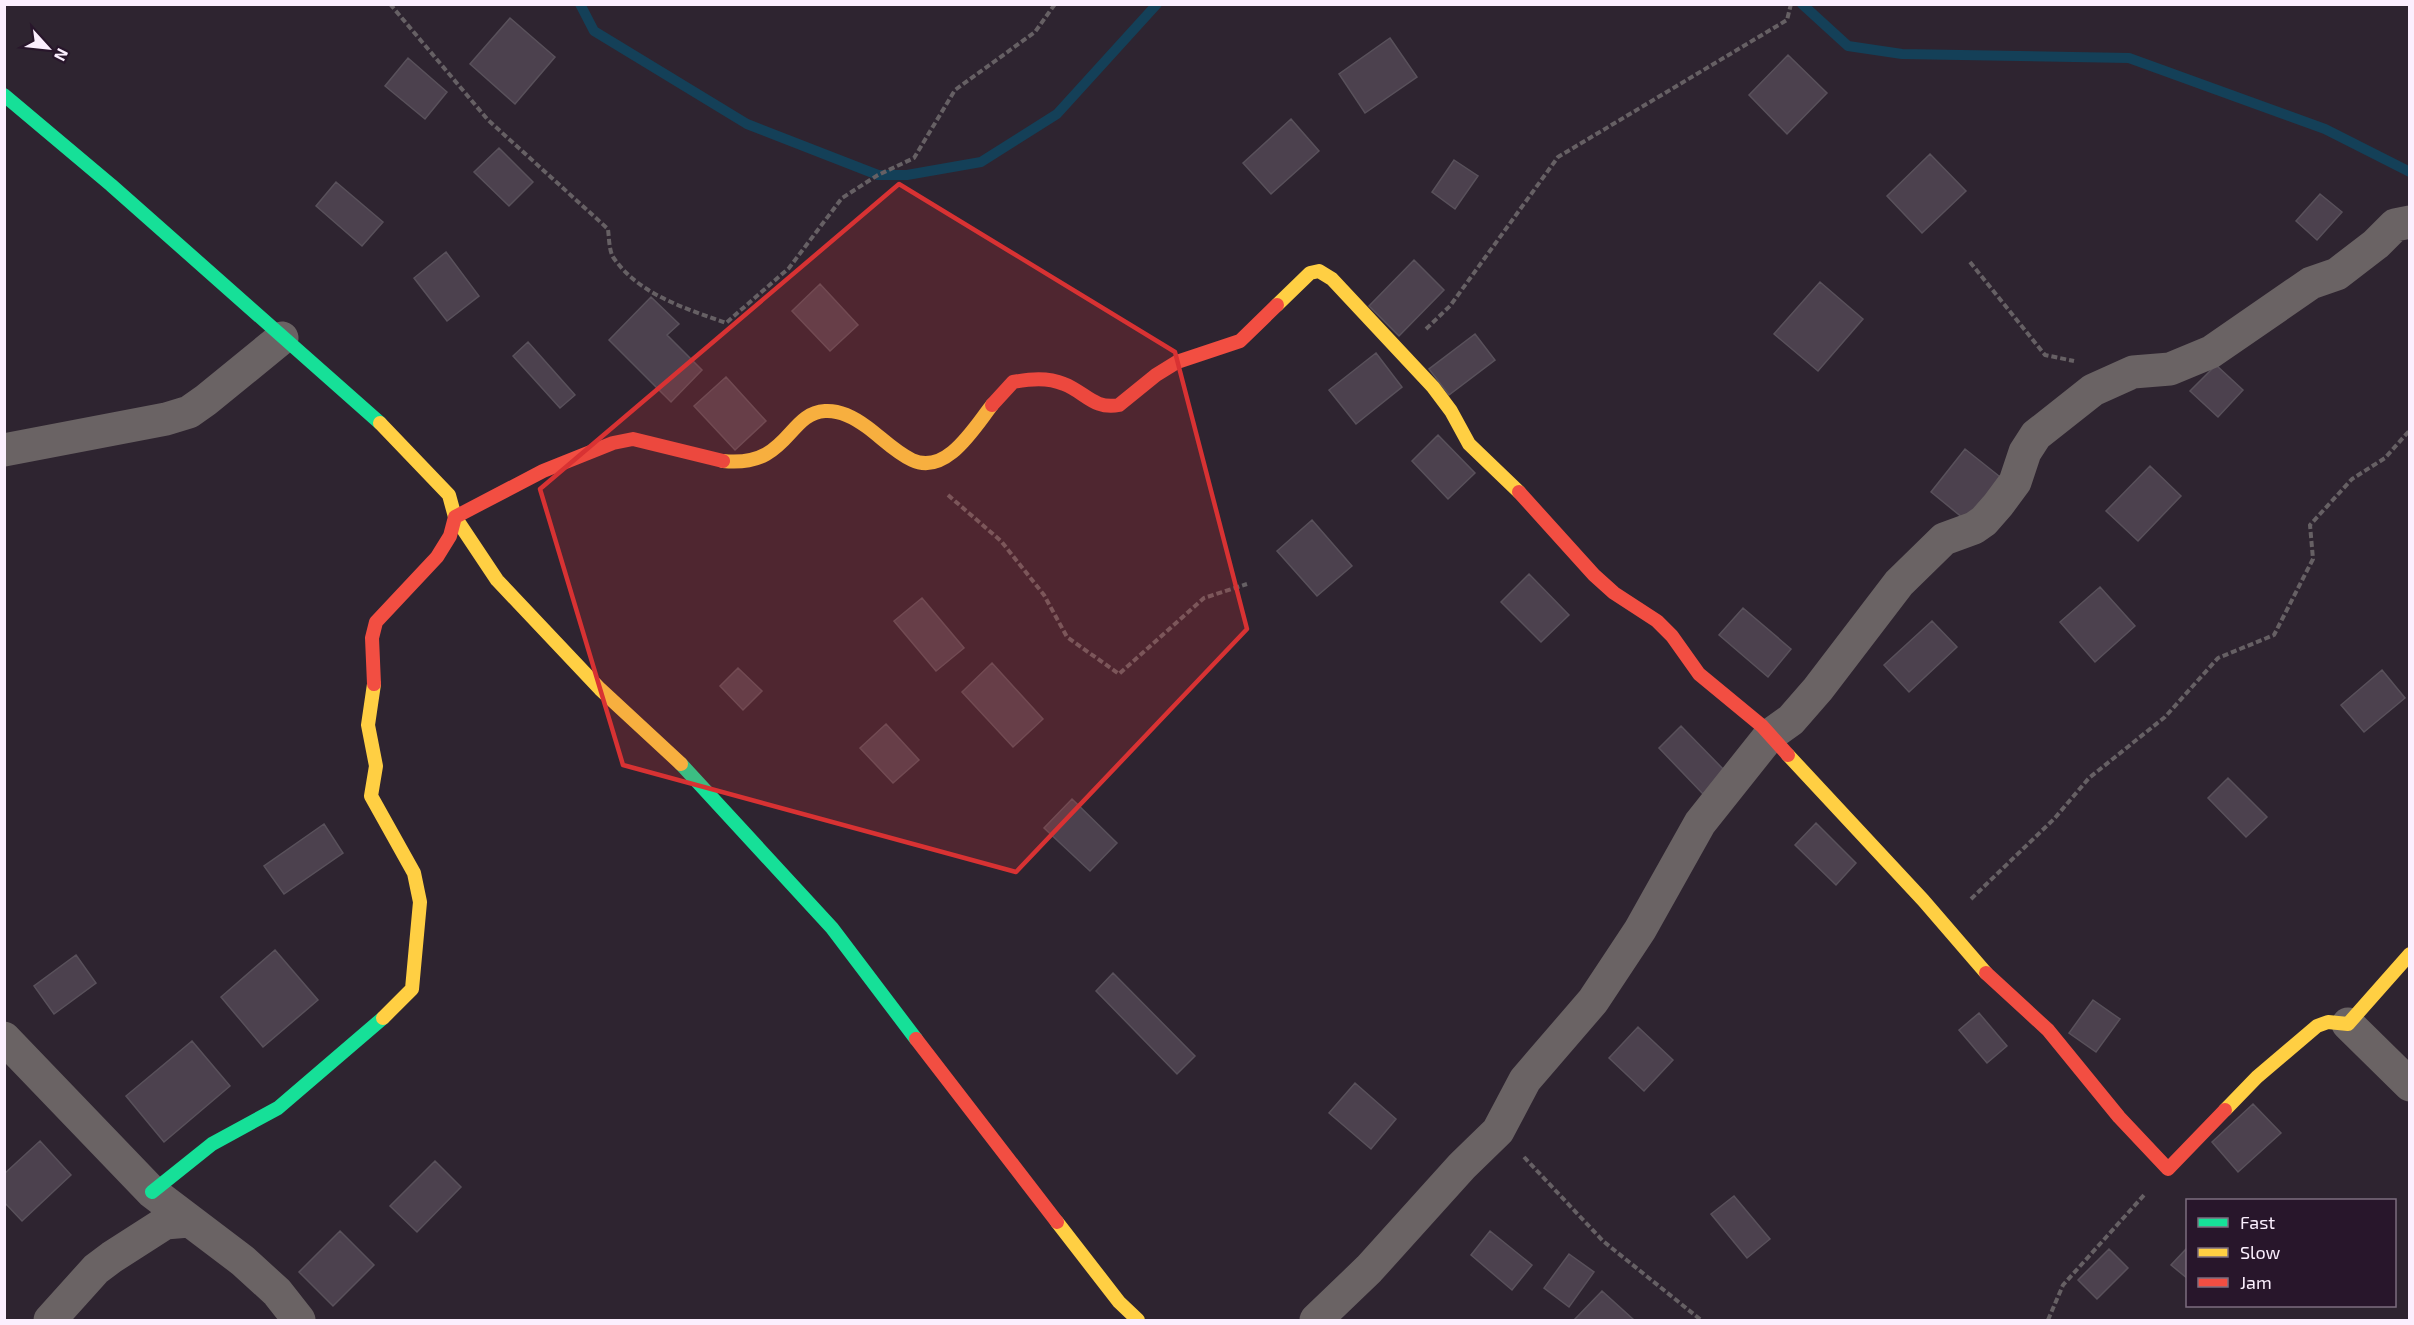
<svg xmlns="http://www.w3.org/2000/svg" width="2414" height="1325" font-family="'Exo 2',sans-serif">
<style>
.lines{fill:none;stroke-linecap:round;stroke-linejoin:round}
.stream{stroke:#144058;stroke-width:10}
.building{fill:#4c414e;stroke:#59515b;stroke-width:1.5}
.path{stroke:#666064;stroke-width:4;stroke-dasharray:6 3;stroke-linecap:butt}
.street{stroke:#6a6364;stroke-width:33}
.fast{stroke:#16e098;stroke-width:14}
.slow{stroke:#ffcf43;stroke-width:14}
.jam{stroke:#f24e42;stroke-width:14}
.marked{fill:#d83233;fill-opacity:0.2;stroke:#d83233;stroke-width:4.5;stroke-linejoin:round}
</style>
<rect width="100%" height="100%" fill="#2e2430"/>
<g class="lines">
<path class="stream" d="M580 4 594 31 747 124 878 175H907L981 162 1057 114 1157 4
M1802 4 1848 46 1902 54 2129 58 2325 129 2410 172"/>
</g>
<path class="building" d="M510 18 555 57 515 104 470 64Z
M1390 38 1417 77 1365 113 1339 74Z
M1788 55 1827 93 1787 134 1749 95Z
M408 58 447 92 425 119 385 86Z
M1291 119 1319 151 1271 194 1243 163Z
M499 148 533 182 509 206 474 172Z
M1930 154 1966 191 1922 233 1887 196Z
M1454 160 1478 176 1455 209 1432 192Z
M336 182 383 222 362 246 316 206Z
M2320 194 2342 212 2317 240 2296 221Z
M446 252 479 296 447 321 414 278Z
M1414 260 1444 290 1399 336 1369 306Z
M1820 282 1863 319 1818 371 1774 334Z
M820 284 858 325 830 351 792 311Z
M651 297 679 324 667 335 702 370 671 402 609 340Z
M1475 334 1495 360 1449 395 1429 369Z
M528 342 575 395 560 408 513 356Z
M1376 353 1402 387 1356 424 1329 390Z
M2216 365 2243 390 2218 417 2190 391Z
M726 377 766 421 735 450 694 406Z
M1438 435 1475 473 1448 499 1412 461Z
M1965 449 2004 480 1969 523 1931 492Z
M2150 466 2181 496 2138 541 2106 511Z
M1312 520 1352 566 1317 596 1277 551Z
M1529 574 1569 615 1541 642 1501 602Z
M2100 587 2135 626 2095 662 2060 622Z
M922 598 964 648 936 671 894 621Z
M1743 608 1791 649 1768 677 1719 635Z
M1932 621 1957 647 1909 692 1884 665Z
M992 663 1043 719 1013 747 962 692Z
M738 668 762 691 743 710 720 686Z
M2382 670 2405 698 2364 732 2341 705Z
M886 724 919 760 893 783 860 748Z
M1681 726 1726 772 1703 794 1659 748Z
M2228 778 2267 817 2246 837 2208 798Z
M1072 799 1117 843 1090 871 1044 828Z
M1816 823 1856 863 1836 885 1795 845Z
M324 824 343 853 284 894 264 866Z
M275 950 318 1000 263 1047 221 997Z
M76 955 96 983 54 1014 34 986Z
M1113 973 1195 1056 1177 1074 1096 991Z
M2093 1000 2120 1019 2096 1052 2069 1033Z
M1979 1013 2007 1046 1987 1063 1959 1030Z
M1638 1027 1673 1060 1644 1091 1609 1058Z
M192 1041 230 1086 164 1142 126 1096Z
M1355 1083 1396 1119 1371 1149 1329 1113Z
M2253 1104 2281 1133 2238 1172 2212 1142Z
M40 1141 71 1175 22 1221 4 1202V1174Z
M435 1161 461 1187 417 1232 390 1206Z
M1734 1196 1770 1239 1747 1258 1711 1214Z
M340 1231 374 1265 333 1306 299 1272Z
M1490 1231 1532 1265 1512 1290 1471 1255Z
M2188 1247V1279L2171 1265Z
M2109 1249 2128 1268 2097 1299 2078 1280Z
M1569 1254 1594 1272 1569 1307 1544 1288Z
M1602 1291 1634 1320H1574Z"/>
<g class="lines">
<path class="path" d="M390 4 488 120 608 229C609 237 609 250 613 257 639 295 685 308 726 323L789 268 842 198 878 175 914 158 955 90 1035 32 1055 4
M1970 262 2045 355 2074 361
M1426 329 1450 306 1558 157 1787 20 1791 4
M948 495 1001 541 1044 595 1067 637 1119 674 1204 598 1247 584
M1971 899 2054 819 2089 778 2165 717 2218 658 2274 635 2313 559 2310 525 2352 479 2385 458 2410 430
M1524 1157 1603 1241 1701 1320
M2048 1320 2063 1285 2145 1194"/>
<path class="street" d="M4 450 166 419 189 412 206 400 282 338
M2348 1024 2410 1085
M4 1038 152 1192 243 1261 277 1292 299 1320
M50 1320 96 1269 112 1257 165 1223 189 1221
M1316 1320 1369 1269 1462 1166 1498 1131 1525 1080 1593 1001 1640 930 1700 823 1770 735 1791 720 1818 689 1899 583 1944 539 1974 528 1984 521 1998 505 2015 482 2025 452 2036 435 2093 390 2133 372 2170 369 2211 352 2311 283 2337 274 2376 244 2395 225 2410 222"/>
<path class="fast" d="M4 95 111 185 380 423
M681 764 832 928 916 1039
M152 1192 212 1144 278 1108 383 1018"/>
<path class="slow" d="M1277 305 1310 273 1319 271 1332 279 1433 387 1451 411 1469 444 1519 492
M380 423 449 495 455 517 497 580 600 689 681 764
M723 461C789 468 787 413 825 411 840 410 855 418 867 427 882 438 895 452 912 460 946 476 974 428 992 405
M374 684 368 725 376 766 371 796 414 873 420 902 412 989 383 1018
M1788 755 1923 900 1986 973
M2225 1110 2257 1077 2317 1026 2328 1022 2348 1024 2410 954
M1057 1222 1119 1302 1138 1320"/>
<path class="jam" d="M992 405 1013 382C1030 379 1047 377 1064 384 1085 392 1094 410 1119 405L1156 375 1177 362 1240 341 1277 305
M1519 492 1594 575 1614 593 1657 621 1672 636 1699 674 1762 726 1788 755
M374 684 372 638 376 622 437 557 450 536 455 517 543 471 613 443 633 439 723 461
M1986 973 2048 1030 2119 1117 2168 1169 2225 1110
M916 1039 1057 1222"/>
</g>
<path class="marked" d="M899 184 1175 352 1247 629 1016 872 623 765 540 489Z"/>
<rect width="2414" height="1325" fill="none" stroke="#fbeffe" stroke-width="12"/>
<rect x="2186" y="1199" width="210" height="108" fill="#28162b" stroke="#7c6d7f" stroke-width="1.5"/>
<rect x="2198" y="1218" width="30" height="9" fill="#16e098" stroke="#7c6d7f" stroke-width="1.5"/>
<text x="2240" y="1229" font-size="18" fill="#fbeffe">Fast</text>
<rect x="2198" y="1248" width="30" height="9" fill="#ffcf43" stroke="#7c6d7f" stroke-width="1.5"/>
<text x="2240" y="1259" font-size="18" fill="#fbeffe">Slow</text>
<rect x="2198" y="1278" width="30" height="9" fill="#f24e42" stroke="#7c6d7f" stroke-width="1.5"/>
<text x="2240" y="1289" font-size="18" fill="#fbeffe">Jam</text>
<g transform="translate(48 48) rotate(117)" stroke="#28162b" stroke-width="4.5" paint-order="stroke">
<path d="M0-4.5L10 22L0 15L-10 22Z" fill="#fbeffe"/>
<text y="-9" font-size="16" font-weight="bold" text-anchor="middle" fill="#fbeffe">N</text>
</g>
</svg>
